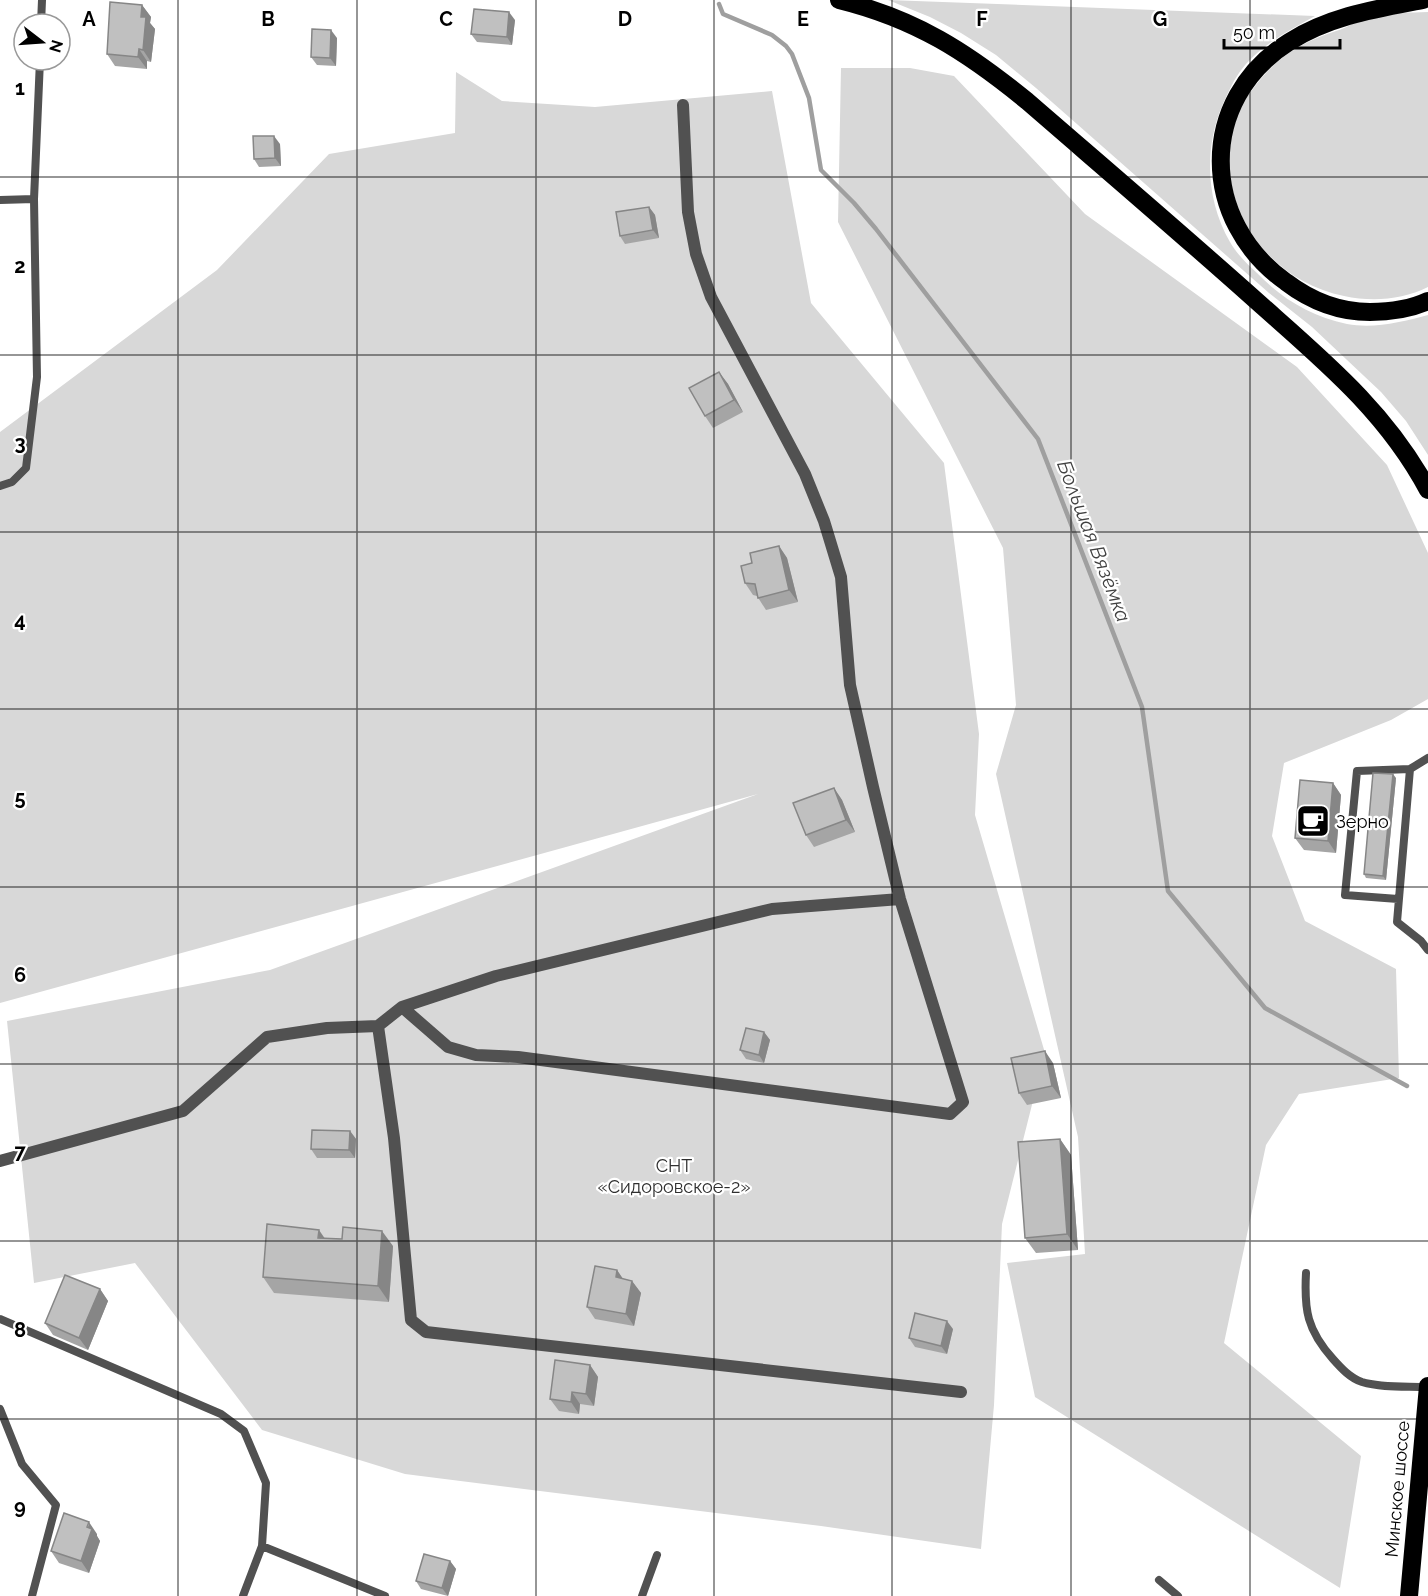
<svg xmlns="http://www.w3.org/2000/svg" width="1428" height="1596" font-family="Raleway,sans-serif">
<style>
.green{fill:#d8d8d8}
.lines{fill:none;stroke-linecap:round;stroke-linejoin:round}
.stream{stroke:#9f9f9f;stroke-width:4.5}
.lane{stroke:#515151;stroke-width:8}
.street{stroke:#515151;stroke-width:12}
.highway{stroke:#000;stroke-width:18}
.wall{fill:#a5a5a5}
.shaded-wall{fill:#868686}
.building{fill:#c0c0c0;stroke:#868686;stroke-width:1.5}
.grid{fill:none;stroke:#000;stroke-width:1.5;stroke-opacity:0.55}
.labels{text-anchor:middle;dominant-baseline:central;stroke-width:4.5;stroke-linejoin:round;paint-order:stroke}
.poi-label{font-size:18px;fill:#000;stroke:#fff;text-anchor:start}
.park-label{font-size:18px;fill:#2f2f2f;stroke:#fff}
.street-label{font-size:18px;fill:#000;stroke:#fff}
.water-label{font-size:20px;font-style:italic;fill:#404040;stroke:#fff}
.grid-label{font-size:20px;text-anchor:middle;font-weight:bold;fill:#000;stroke:#fff;stroke-width:4.5;stroke-linejoin:round;paint-order:stroke}
</style>
<rect width="100%" height="100%" fill="#fff"/>
<path class="green" d="M888 0 1315 16C1288 31 1257 47 1239 73 1232 83 1227 95 1222 106 1204 150 1206 200 1230 242 1236 253 1247 264 1257 273 1282 299 1311 316 1347 324 1374 329 1402 322 1428 315V455L1406 421 1381 392 1312 327 1269 293 1036 88 996 55 961 33 930 17Z
M1428 12V287C1402 300 1372 302 1344 296 1258 279 1203 186 1242 105 1245 98 1251 92 1255 86 1278 56 1300 43 1336 31 1349 28 1360 17 1373 15 1391 12 1410 13 1428 12Z
M841 68H910L954 76 1085 214 1297 367 1387 465 1428 553V699L1391 720 1284 763 1272 836 1305 921 1396 969 1399 1078 1299 1094 1266 1145 1224 1343 1361 1456 1340 1588 1035 1397 1007 1263 1085 1254 1078 1137 996 774 1016 705 1003 548 838 222Z
M456 72 502 101 595 107 772 91 811 303 944 463 979 734 975 815 1045 1053 1002 1224 994 1405 981 1549 821 1526 405 1474 262 1430 135 1263 34 1283 7 1021 270 970 758 794 0 1003V432L217 270 329 154 455 133Z"/>
<g class="lines">
<path class="stream" d="M719 4 723 14 772 35 786 46 792 54 809 98 821 170 854 203 876 229 1038 439 1142 707 1168 891 1265 1008 1407 1086"/>
<path class="lane" d="M41 24 42 0
M0 200 34 199
M0 486 12 482 26 468 37 377 34 199 40 60
M1428 758 1410 769 1397 922 1421 941 1428 950
M1398 899 1345 895 1357 771 1410 769
M1306 1273C1304 1310 1307 1330 1333 1359 1341 1368 1350 1378 1362 1382 1382 1388 1406 1386 1427 1387
M0 1319 221 1414 244 1431 266 1483 262 1546 243 1596
M0 1409 22 1464 56 1505 32 1596
M262 1546 385 1596
M1159 1580 1178 1596
M642 1596 657 1555"/>
<path class="street" d="M402 1007 448 1047 476 1055 518 1057 950 1114 963 1102 900 899 873 787 850 685 841 577 824 521 805 474 711 297 696 254 688 212 683 105
M378 1026 394 1138 411 1320 426 1332 961 1392
M0 1161 183 1111 267 1037 327 1028 378 1026 402 1007 496 976 772 909 900 899"/>
<path class="highway" d="M839 0C916 19 967 52 1027 101 1102 166 1177 230 1251 296 1318 356 1385 409 1428 490
M1423 0C1376 9 1330 16 1289 42 1197 100 1200 221 1286 282 1311 301 1339 312 1370 312 1390 312 1411 309 1428 301
M1409 1596 1428 1386"/>
</g>
<path class="wall" d="M142 5 151 17 150 23 155 29 151 62 147 61V69L115 66 107 54Z
M515 20 512 45 477 42 471 34Z
M337 38 336 66 317 65 311 57Z
M280 144 281 166 259 167 254 159Z
M649 207 655 215 659 238 625 244 620 236Z
M719 372 728 384 743 412 713 428 705 416Z
M779 546 787 558 798 602 766 610 757 596 753 595 745 583 752 563Z
M1396 778 1386 880 1366 878 1364 874Z
M1333 783 1341 795 1336 853 1304 850 1295 838Z
M834 788 842 800 855 832 814 847 806 835Z
M764 1032 770 1040 764 1063 746 1059 740 1050Z
M1053 1063 1061 1098 1027 1105 1019 1093Z
M350 1131 356 1139 355 1158H317L311 1149Z
M1060 1139 1071 1155 1078 1250 1036 1253 1025 1238Z
M393 1246 389 1302 274 1293 263 1277Z
M617 1270 623 1279 632 1281 641 1293 634 1326 595 1319 587 1307Z
M100 1289 108 1301 88 1350 53 1335 45 1323Z
M953 1329 947 1354 915 1347 909 1338Z
M590 1365 598 1377 594 1406 580 1404 579 1414 559 1411 550 1399Z
M97 1534V1536L100 1541 89 1573 59 1563 51 1551Z
M450 1561 456 1569 448 1596 421 1589 416 1581Z"/>
<path class="shaded-wall" d="M142 5 151 17 150 23 155 29 151 62 143 50 141 17Z
M509 12 515 20 512 45 507 37Z
M331 30 337 38 336 66 330 58Z
M139 49 147 61V69L138 57Z
M274 136 280 144 281 166 275 158Z
M649 207 655 215 659 238 653 230Z
M719 372 728 384 743 412 734 400Z
M779 546 787 558 798 602 789 590Z
M1393 774 1396 778 1386 880 1383 876Z
M1333 783 1341 795 1336 853 1328 841Z
M834 788 842 800 855 832 846 820Z
M764 1032 770 1040 764 1063 759 1055Z
M1045 1051 1053 1063 1061 1098 1052 1086Z
M350 1131 356 1139 355 1158 349 1150Z
M1060 1139 1071 1155 1078 1250 1067 1234Z
M319 1230 330 1246 318 1238Z
M382 1231 393 1246 389 1302 378 1286Z
M617 1270 625 1282 616 1277Z
M632 1281 641 1293 634 1326 626 1314Z
M100 1289 108 1301 88 1350 79 1338Z
M947 1321 953 1329 947 1354 941 1346Z
M590 1365 598 1377 594 1406 586 1394Z
M572 1392 580 1404 579 1414 571 1402Z
M89 1522 97 1534V1536L100 1541 89 1573 81 1561Z
M450 1561 456 1569 448 1596 442 1588Z"/>
<path class="building" d="M110 2 142 5 141 17H146L143 50 139 49 138 57 107 54Z
M474 9 509 12 507 37 471 34Z
M312 29 331 30 330 58 311 57Z
M253 136H274L275 158 254 159Z
M649 207 653 230 620 236 616 212Z
M719 372 734 400 705 416 689 388Z
M779 546 789 590 758 598 755 584 745 583 741 566 752 563 750 553Z
M1373 773 1393 774 1383 876 1364 874Z
M1300 780 1333 783 1328 841 1295 838Z
M834 788 846 820 806 835 793 803Z
M746 1028 764 1032 759 1055 740 1050Z
M1045 1051 1052 1086 1019 1093 1011 1058Z
M312 1130 350 1131 349 1150 311 1149Z
M1060 1139 1067 1234 1025 1238 1018 1142Z
M267 1224 319 1230 318 1238 342 1239 343 1227 382 1231 378 1286 263 1277Z
M595 1266 617 1270 616 1277 632 1281 626 1314 587 1307Z
M65 1275 100 1289 79 1338 45 1323Z
M915 1313 947 1321 941 1346 909 1338Z
M555 1360 590 1365 586 1394 572 1392 571 1402 550 1399Z
M64 1513 89 1522 87 1527 92 1529 81 1561 51 1551Z
M424 1554 450 1561 442 1588 416 1581Z"/>
<path class="grid" d="M178 0V1596M357 0V1596M536 0V1596M714 0V1596M892 0V1596M1071 0V1596M1250 0V1596M0 177H1428M0 355H1428M0 532H1428M0 709H1428M0 887H1428M0 1064H1428M0 1241H1428M0 1419H1428"/>
<defs>
<symbol id="cafe-square" viewBox="-11 -11 22 22"><rect x="-9" y="-9" width="18" height="18" rx="4" fill="#000" stroke="#fff"/><path d="M-5.5-4.5H6V0H3Q3 3.5 0 3.5H-2.5Q-5.5 3.5-5.5 0ZM3-3.2v2h1.7v-2ZM-6 4.5H4V6H-6Z" fill="#fff"/></symbol>
</defs>
<g fill-rule="evenodd">
<use href="#cafe-square" x="1294" y="802" width="38" height="38"/>
</g>
<g class="labels">
<g class="poi-label">
<text x="1336" y="821">Зерно</text>
</g>
<g class="park-label">
<text x="674" y="1165">СНТ<tspan x="674" dy="21">«Сидоровское-2»</tspan></text>
</g>
<g class="street-label">
<text transform="translate(1397 1489) rotate(-85)">Минское шоссе</text>
</g>
<g class="water-label">
<text transform="translate(1094 541) rotate(69)">Большая Вязёмка</text>
</g>
</g>
<g class="grid-label">
<text x="89" y="26">A</text>
<text x="268" y="26">B</text>
<text x="446" y="26">C</text>
<text x="625" y="26">D</text>
<text x="803" y="26">E</text>
<text x="982" y="26">F</text>
<text x="1160" y="26">G</text>
<text x="20" y="95">1</text>
<text x="20" y="273">2</text>
<text x="20" y="450">3</text>
<text x="20" y="627">4</text>
<text x="20" y="805">5</text>
<text x="20" y="982">6</text>
<text x="20" y="1159">7</text>
<text x="20" y="1337">8</text>
<text x="20" y="1514">9</text>
</g>
<g transform="translate(42 42) rotate(107)"><circle r="28" fill="#ffffff" stroke="#999999" stroke-width="1.5"/>
<path d="M0-4.5L10 22L0 15L-10 22Z" fill="#000000"/>
<text y="-9" font-size="16" font-weight="bold" text-anchor="middle" fill="#000000">N</text>
</g>
<path d="M1224 39v9h116v-9" fill="none" stroke="#000000" stroke-width="3"/>
<text x="1233" y="39" font-size="18" fill="#000000" stroke="#ffffff" stroke-width="4.5" paint-order="stroke">50 m</text>
</svg>
